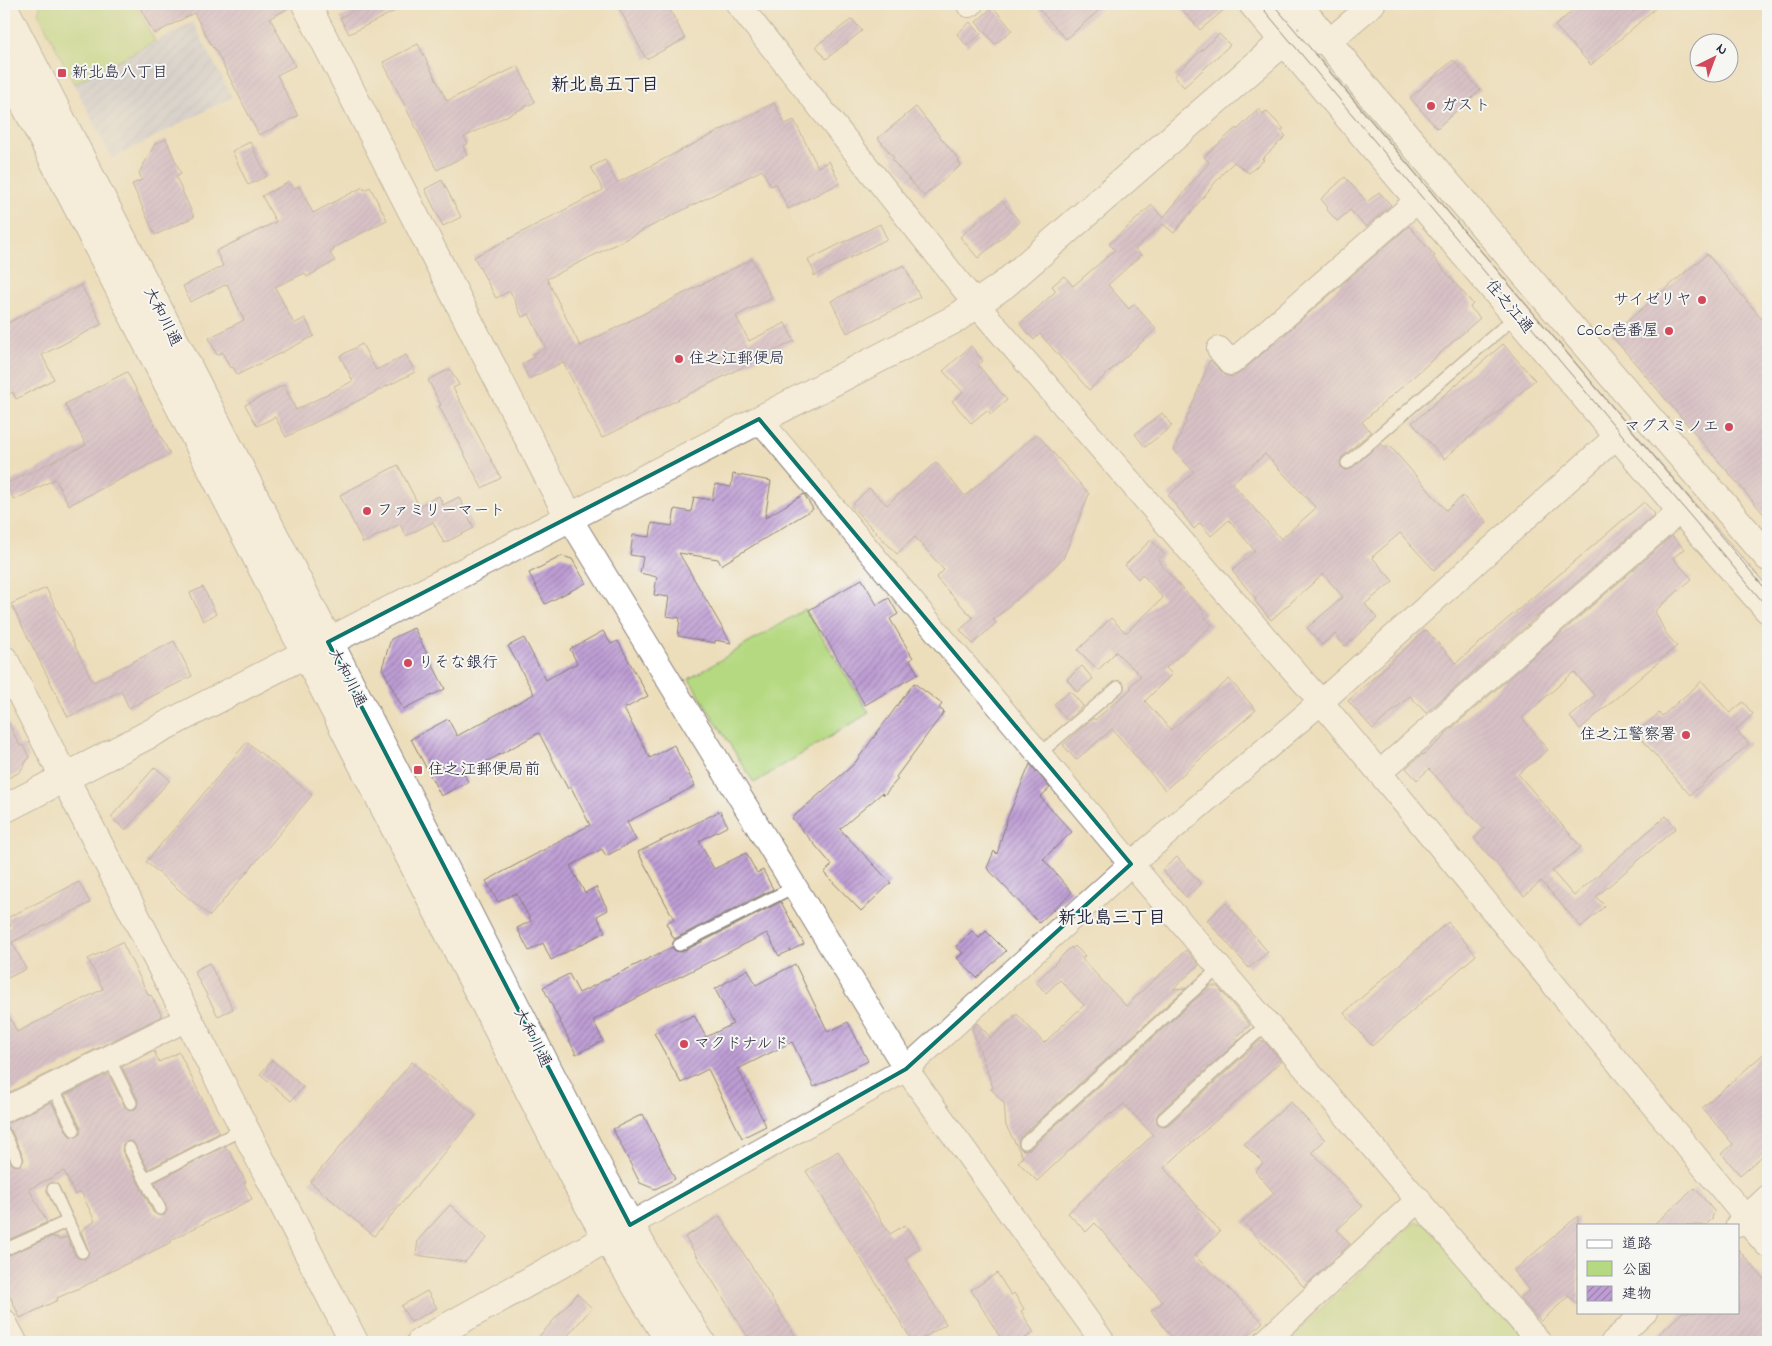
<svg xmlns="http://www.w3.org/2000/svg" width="1772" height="1346" font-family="'Indie Flower','Klee One',sans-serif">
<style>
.industrial{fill:url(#industrial-furrows)}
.park{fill:#b5d981;stroke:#6c7e5e}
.building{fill:url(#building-hatch);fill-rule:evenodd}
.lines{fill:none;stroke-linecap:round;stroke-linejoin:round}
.service-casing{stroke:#88807b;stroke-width:14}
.minor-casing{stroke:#88807b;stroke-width:26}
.tertiary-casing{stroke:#88807b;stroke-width:30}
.primary-casing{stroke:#88807b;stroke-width:30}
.service{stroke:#fff;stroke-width:11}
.minor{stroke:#fff;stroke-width:24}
.tertiary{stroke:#fff;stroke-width:28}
.primary{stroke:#fff;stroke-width:28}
.tram{stroke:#22223b;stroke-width:1}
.marked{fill:none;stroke:#0f766e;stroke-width:4;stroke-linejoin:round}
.poi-dot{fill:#d1495b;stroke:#f6f6f2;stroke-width:2}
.labels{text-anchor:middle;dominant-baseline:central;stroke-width:4;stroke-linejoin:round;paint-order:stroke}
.poi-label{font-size:16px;fill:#22223b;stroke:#f6f6f2;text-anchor:start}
.street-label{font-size:16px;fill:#22223b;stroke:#f6f6f2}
.neighbourhood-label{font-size:18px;font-weight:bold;fill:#22223b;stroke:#f6f6f2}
</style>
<defs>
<pattern id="industrial-furrows" width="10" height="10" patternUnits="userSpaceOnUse" patternTransform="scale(1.25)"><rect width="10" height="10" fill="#c0c2dd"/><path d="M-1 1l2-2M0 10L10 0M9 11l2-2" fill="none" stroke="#a5a6bf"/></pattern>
<pattern id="building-hatch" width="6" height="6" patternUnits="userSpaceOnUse" patternTransform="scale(1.25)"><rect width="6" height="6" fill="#be9dd4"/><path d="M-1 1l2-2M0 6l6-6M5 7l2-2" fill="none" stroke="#9a80ad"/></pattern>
</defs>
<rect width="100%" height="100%" fill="#f6f6f2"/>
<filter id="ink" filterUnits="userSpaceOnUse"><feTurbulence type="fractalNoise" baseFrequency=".02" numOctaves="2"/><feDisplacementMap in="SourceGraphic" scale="10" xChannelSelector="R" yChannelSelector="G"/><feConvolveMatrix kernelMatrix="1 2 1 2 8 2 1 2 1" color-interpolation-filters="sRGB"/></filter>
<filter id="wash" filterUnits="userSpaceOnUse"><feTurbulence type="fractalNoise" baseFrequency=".0096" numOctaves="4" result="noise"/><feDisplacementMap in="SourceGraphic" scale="20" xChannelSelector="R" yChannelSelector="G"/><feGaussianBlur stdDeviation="1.12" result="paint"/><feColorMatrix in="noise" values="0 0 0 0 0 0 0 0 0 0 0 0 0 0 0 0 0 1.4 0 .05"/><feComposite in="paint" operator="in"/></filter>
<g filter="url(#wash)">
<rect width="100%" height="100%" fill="#eddebb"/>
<path class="industrial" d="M193 22 232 97 112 159 74 84Z"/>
<path class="park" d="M41 4H135L155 41 74 84 38 12Z
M805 609 869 713 754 783 689 679Z
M1415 1222 1426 1224 1527 1342H1285Z"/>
<g id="blocks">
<path class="building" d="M138 4H290L291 7 270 18 295 66 277 75 298 116 259 135 214 47 213 48 194 13 154 34Z
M367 4H409L349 34 340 18Z
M617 4H667L685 39 646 59Z
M1034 4H1106L1066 39Z
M1177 4H1231L1200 30Z
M1580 4H1660L1591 65 1555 26Z
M993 7 1012 30 995 44 976 22Z
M852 19 862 31 826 59 816 46Z
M970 22 981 34 967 46 957 34Z
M1219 34 1230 45 1184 87 1174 76Z
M418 44 447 101 518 66 535 102 464 137 468 144 463 146 467 155 437 170 383 62Z
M1453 60 1480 90 1437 128 1410 98Z
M774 103 785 124 794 120 818 167 829 161 840 183 788 209 776 184 771 186 762 170 547 279 580 346 752 259 772 298 736 316 749 341 785 323 794 341 602 438 563 362 529 379 522 364 535 357 533 354 546 348 529 314 522 317 510 291 496 298 474 257 603 190 591 167 605 160 617 183Z
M916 107 959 160 958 161 961 165 924 196 892 160 894 158 878 138Z
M1259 109 1263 114 1266 111 1284 129 1281 131 1286 136 1262 159 1264 160 1249 173 1234 162 1223 173 1174 233 1163 224 1135 249 1141 255 1108 285 1129 309 1134 304 1156 329 1089 390 1040 334 1034 340 1020 324 1056 291 1052 286 1064 276 1073 286 1115 250 1109 244 1152 205 1163 218 1209 162 1204 157 1236 128 1237 130Z
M166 139 181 174 176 177 194 217 155 235 132 184 142 180 139 173 155 144Z
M250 142 267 176 248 185 232 151Z
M1345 177 1367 202 1379 192 1391 205 1366 227 1350 210 1337 221 1327 210 1328 208 1321 199Z
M442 180 461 217 443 226 425 189Z
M289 182 293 189 299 186 313 213 363 187 364 190 370 187 387 220 333 248 334 250 330 253 335 261 307 277 305 273 275 287 294 324 305 318 314 336 237 375 233 367 230 368 222 352 217 355 209 338 244 320 227 284 190 302 183 286 223 266 216 251 276 222 262 196Z
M1002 201 1020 222 978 258 960 237Z
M880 224 887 239 814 276V272L808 260Z
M1409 226 1435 256 1433 257 1473 304 1470 307 1480 318 1362 422 1371 432 1342 457 1340 465 1344 470H1349L1381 443 1385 448 1389 445 1446 510 1463 496 1487 522 1434 570 1400 533 1372 557 1393 581 1365 604 1377 618 1345 646 1335 634 1322 645 1307 628 1343 597 1323 574 1271 620 1255 601 1256 599 1232 571 1255 551 1229 520 1211 536 1200 523 1194 529 1168 495 1194 472 1174 450 1210 360 1226 376 1233 377 1240 373ZM1265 454 1316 508 1281 539 1232 483Z
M1707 254 1768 326V519L1611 335Z
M904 265 920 297 847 333 831 301Z
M81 285 102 324 42 355 54 379 16 399 13 392 4 397V325Z
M362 344 376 370 406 355 415 372 286 437 275 417 257 426 245 405 284 385 296 410 353 381 340 356Z
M1503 344 1535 380 1444 459 1412 423Z
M971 346 983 361 978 365 1007 400 991 414 987 410 971 423 952 401 963 392 943 371Z
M450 369 459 385 453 388 501 478 482 488 439 406 441 405 428 380Z
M127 372 170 454 69 505 55 479 14 500 6 484 29 472 30 473 86 445 65 404Z
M1162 413 1172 426 1145 447 1135 434Z
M1037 434 1089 494 1063 559 993 620 996 623 973 644 960 630 973 618 936 578 944 570 915 537 897 554 851 506 869 488 887 505 936 462 965 496Z
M398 465 419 506 439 496 443 505 459 497 474 528 444 543 433 522 406 536 400 524 363 543 340 495Z
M733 474 771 481 765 518 804 494 813 509 721 565 718 559 679 553 731 643 715 640V643L678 636 680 618 666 616 669 597 654 595 657 577 640 573 643 557 630 555 633 535 650 537 652 523 672 526 675 509 691 512 694 497 712 500 715 484 731 487Z
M1644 502 1655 514 1426 713 1410 696 1373 729 1348 701 1426 630 1456 663Z
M1672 536 1684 549 1673 558 1692 579 1655 611 1665 632 1677 646 1580 729 1570 717 1595 696 1574 672 1522 718 1548 750 1518 774 1581 847 1552 871 1574 896 1666 816 1676 828 1596 897 1605 906 1581 927 1541 881 1524 896 1474 838 1484 829 1429 769 1417 780 1406 768 1422 754 1423 755 1446 735 1445 734Z
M1151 540 1164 554 1158 560 1162 564 1161 565 1205 613 1203 615 1212 625 1166 668 1172 674 1145 701 1171 730 1229 679 1256 710 1165 790 1112 729 1076 760 1063 745 1093 718 1095 720 1132 688 1130 686 1141 676 1116 652 1098 670 1078 650 1111 618 1125 632H1127L1163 598 1142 574 1138 579 1125 565Z
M562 556 572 559 586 583 545 604 529 573Z
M862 579 877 605 889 598 898 614 890 619 913 658 910 660 918 674 865 705 809 610Z
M203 587 216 614 203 621 190 593Z
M46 588 93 682 174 641 192 676 129 708 121 691 68 717 11 604Z
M414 628 445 689 403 709 382 668 391 639Z
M603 631 611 644 618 641 648 696 624 709 650 758 674 745 695 786 627 822 636 840 606 856 602 849 570 866 585 893 596 887 608 910 597 916 605 932 551 960 543 943 529 951 517 928 531 921 516 893 498 902 486 881 590 825 571 787 568 789 539 733 464 774 468 782 441 796 411 739 448 719 457 736 534 694 508 646 524 638 546 680 577 663 570 649Z
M1082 666 1093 679 1077 692 1067 679Z
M1702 681 1730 713 1743 702 1753 714 1736 730 1749 744 1690 795 1636 733 1659 713 1662 716Z
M914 683 942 704 939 708 944 712 896 777 898 779 884 795 882 793 840 829 891 883 861 911 824 873 832 865 792 818 854 764Z
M1070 691 1083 706 1067 720 1054 704Z
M4 714 20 746 23 745 29 757 20 772 4 780Z
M247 742 312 795 210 916 146 862Z
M1030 764 1050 788 1040 797 1072 832 1043 859 1072 892 1039 923 987 868 994 851 997 854 1007 819Z
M155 767 170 780 125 830 111 817Z
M720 811 728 826 699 841 714 869 746 853 757 873 763 870 773 889 674 939 666 923 674 919 638 852Z
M1177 857 1201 884 1186 897 1162 870Z
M79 882 90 903 12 942 26 969 4 980V925L6 928 11 926 7 918Z
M781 902 804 944 779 956 767 933 593 1020 603 1041 576 1054 543 987 569 974 579 993 672 947 675 951 682 952Z
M1226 903 1268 952 1249 968 1207 920Z
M1448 922 1476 955 1372 1046 1344 1013Z
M972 931 979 938 986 931 1006 951 977 978 957 958 963 953 956 947Z
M122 942 149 996 151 995 162 1016 4 1095V1006L17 1032 103 989 88 959Z
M1075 946 1085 956 1082 959 1126 1006 1186 950 1199 965 1173 989 1186 988 1020 1137 1018 1144 1022 1150 1030 1149 1210 986H1217L1250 1025 1234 1039 1239 1040 1158 1113 1156 1120 1158 1124 1164 1126 1168 1125 1260 1041H1264L1281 1061 1164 1168 1220 1232 1194 1255 1263 1322 1242 1342H1176L1151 1311 1163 1302 1095 1223 1086 1232 1068 1213 1153 1135 1124 1104 1112 1114 1111 1113 1100 1122 1037 1181 1018 1162 1023 1157 1006 1126 1004 1103 991 1089 993 1088 972 1028 977 1023 991 1038 1017 1014 1044 1043 1084 1005 1060 980 1046 993 1036 982 1071 947 1072 949Z
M209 963 233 1009 218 1016 194 971Z
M795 964 828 1032 848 1022 868 1061 814 1087 792 1042 738 1069 766 1126 742 1138 708 1069 681 1083 654 1033 694 1015 706 1037 733 1024 715 989 748 969 756 985Z
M1768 1050V1151L1740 1175 1722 1154 1733 1144 1702 1108Z
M154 1051 159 1062 179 1052 219 1133 148 1169 133 1142 129 1141 123 1144 122 1151 153 1212 160 1216 164 1215 167 1210 155 1182 225 1146 227 1150H229L246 1182 244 1183 252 1199 171 1240 172 1242 97 1278V1280L57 1298 58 1300 20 1318 4 1283V1257L53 1236 54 1238 57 1237 58 1240 67 1237 75 1256 78 1258 85 1259 89 1252 81 1231 95 1221 81 1192 75 1195 64 1171 29 1189 47 1222 4 1242V1149L13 1165H21L24 1159 11 1130 4 1126V1124L10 1122 51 1102 68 1134 70 1136 77 1137 80 1134 81 1127 65 1095 108 1074 125 1107 130 1110H134L137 1107 138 1100 122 1067Z
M272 1060 303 1087 291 1101 260 1074Z
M412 1062 476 1116 374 1236 310 1182Z
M1291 1102 1325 1140 1312 1152 1363 1206 1337 1230 1350 1244 1304 1287 1243 1222 1274 1193 1255 1171 1263 1163 1244 1144Z
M643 1114 675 1179 655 1189 640 1183 613 1129Z
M838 1151 890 1234 905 1225 920 1248 905 1258 946 1324 917 1342H913L806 1171Z
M1695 1188 1714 1211 1712 1219 1706 1225H1653Z
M450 1205 487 1238 465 1262 416 1255 418 1240Z
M720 1216 799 1342H751L685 1237Z
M1578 1216V1306L1569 1296 1541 1321 1520 1298 1530 1290 1513 1271Z
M1738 1249 1768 1284V1342H1650L1683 1312H1738Z
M997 1273 1011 1295 1014 1293 1024 1309 1021 1311 1034 1333 1018 1342H1003L971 1290Z
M427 1291 437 1308 411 1322 401 1306Z
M577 1294 592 1308 562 1342H534Z"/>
</g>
</g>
<g filter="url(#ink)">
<use href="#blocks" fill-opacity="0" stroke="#88807b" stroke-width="1"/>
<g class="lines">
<defs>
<path id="service" d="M1347 463 1516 316
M1039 754 1118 687
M679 945 794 887
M109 1058 131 1103
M52 1086 74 1130
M1163 1119 1268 1023
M4 1133 17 1159
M1025 1143 1220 967
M129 1148 160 1209
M145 1179 245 1128
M53 1189 82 1252
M4 1250 68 1221"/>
<path id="minor" d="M738 4 976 304 1321 702 1746 1218
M1288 4 1284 41 1328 42 1373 4
M969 5 971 4
M1219 349 1231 363 1418 200
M759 419 1131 864 1539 1342
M569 517 906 1069 1103 1342
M1379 773 1681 510
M4 1110 189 1018
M1738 1225 1768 1197
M615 1233 906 1069 1131 864 1321 702 1618 435
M4 1321 15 1342
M1265 1342 1419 1199
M1613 1342 1645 1312"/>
<path id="tertiary" d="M306 4 569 517
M4 8 601 1173 658 1275 701 1342
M4 63 578 1186 607 1238 670 1342
M4 660 354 1342
M4 809 955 319 1005 284 1284 41
M1746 1218 1768 1243
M421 1342 607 1238"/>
<path id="primary" d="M1253 4 1681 510 1768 609
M1297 4 1372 96 1768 557"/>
</defs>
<use href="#service" class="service-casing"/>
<use href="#minor" class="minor-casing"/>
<use href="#tertiary" class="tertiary-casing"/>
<use href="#primary" class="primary-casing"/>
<use href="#service" class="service"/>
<use href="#minor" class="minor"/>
<use href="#tertiary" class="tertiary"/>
<use href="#primary" class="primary"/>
<path class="tram" d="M1259 4 1768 608
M1273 4 1768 592"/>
</g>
</g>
<path d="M0 0H1772V1346H0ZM759 419 1131 864 906 1069 630 1225 328 642Z" fill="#eddebb" fill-opacity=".55" fill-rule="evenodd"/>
<path class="marked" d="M759 419 1131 864 906 1069 630 1225 328 642Z"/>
<g class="poi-dot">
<rect x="57" y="68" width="10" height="10" rx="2.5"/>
<circle cx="1431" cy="106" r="5"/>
<circle cx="1702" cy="300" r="5"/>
<circle cx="1669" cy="331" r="5"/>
<circle cx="679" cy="359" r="5"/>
<circle cx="1729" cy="427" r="5"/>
<circle cx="367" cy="511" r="5"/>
<circle cx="408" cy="663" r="5"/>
<circle cx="1686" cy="735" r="5"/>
<rect x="413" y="765" width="10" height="10" rx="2.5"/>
<circle cx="684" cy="1044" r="5"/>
</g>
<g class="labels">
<g class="poi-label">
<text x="72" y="73">新北島八丁目</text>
<text x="1441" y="106">ガスト</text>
<text x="1692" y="300" text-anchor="end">サイゼリヤ</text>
<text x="1659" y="331" text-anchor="end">CoCo壱番屋</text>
<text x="689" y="359">住之江郵便局</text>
<text x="1719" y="427" text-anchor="end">マグスミノエ</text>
<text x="377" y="511">ファミリーマート</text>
<text x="418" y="663">りそな銀行</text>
<text x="1676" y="735" text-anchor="end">住之江警察署</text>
<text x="428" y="770">住之江郵便局前</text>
<text x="694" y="1044">マクドナルド</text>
</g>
<g class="street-label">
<text transform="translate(1509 307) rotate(50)">住之江通</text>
<text transform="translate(162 317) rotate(63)">大和川通</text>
<text transform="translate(347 678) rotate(63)">大和川通</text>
<text transform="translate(532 1038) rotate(63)">大和川通</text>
</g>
<g class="neighbourhood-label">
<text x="605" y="86">新北島五丁目</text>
<text x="1112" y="919">新北島三丁目</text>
</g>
</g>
<rect width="1772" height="1346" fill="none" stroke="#f6f6f2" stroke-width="20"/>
<rect x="1577" y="1224" width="162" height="90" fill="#f6f6f2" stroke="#a1a1a9"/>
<rect x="1587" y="1240" width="25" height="8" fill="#ffffff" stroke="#a1a1a9"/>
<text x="1622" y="1248" font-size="15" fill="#22223b">道路</text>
<rect x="1587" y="1261" width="25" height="15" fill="#b5d981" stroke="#a1a1a9"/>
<text x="1622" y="1274" font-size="15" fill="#22223b">公園</text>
<rect x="1587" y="1286" width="25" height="15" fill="url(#building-hatch)" stroke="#a1a1a9"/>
<text x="1622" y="1298" font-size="15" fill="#22223b">建物</text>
<g transform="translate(1714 58) rotate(42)"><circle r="24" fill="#f6f6f2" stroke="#a1a1a9"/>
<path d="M0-4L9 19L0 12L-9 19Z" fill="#d1495b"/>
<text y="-8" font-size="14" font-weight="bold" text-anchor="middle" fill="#22223b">N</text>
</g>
</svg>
